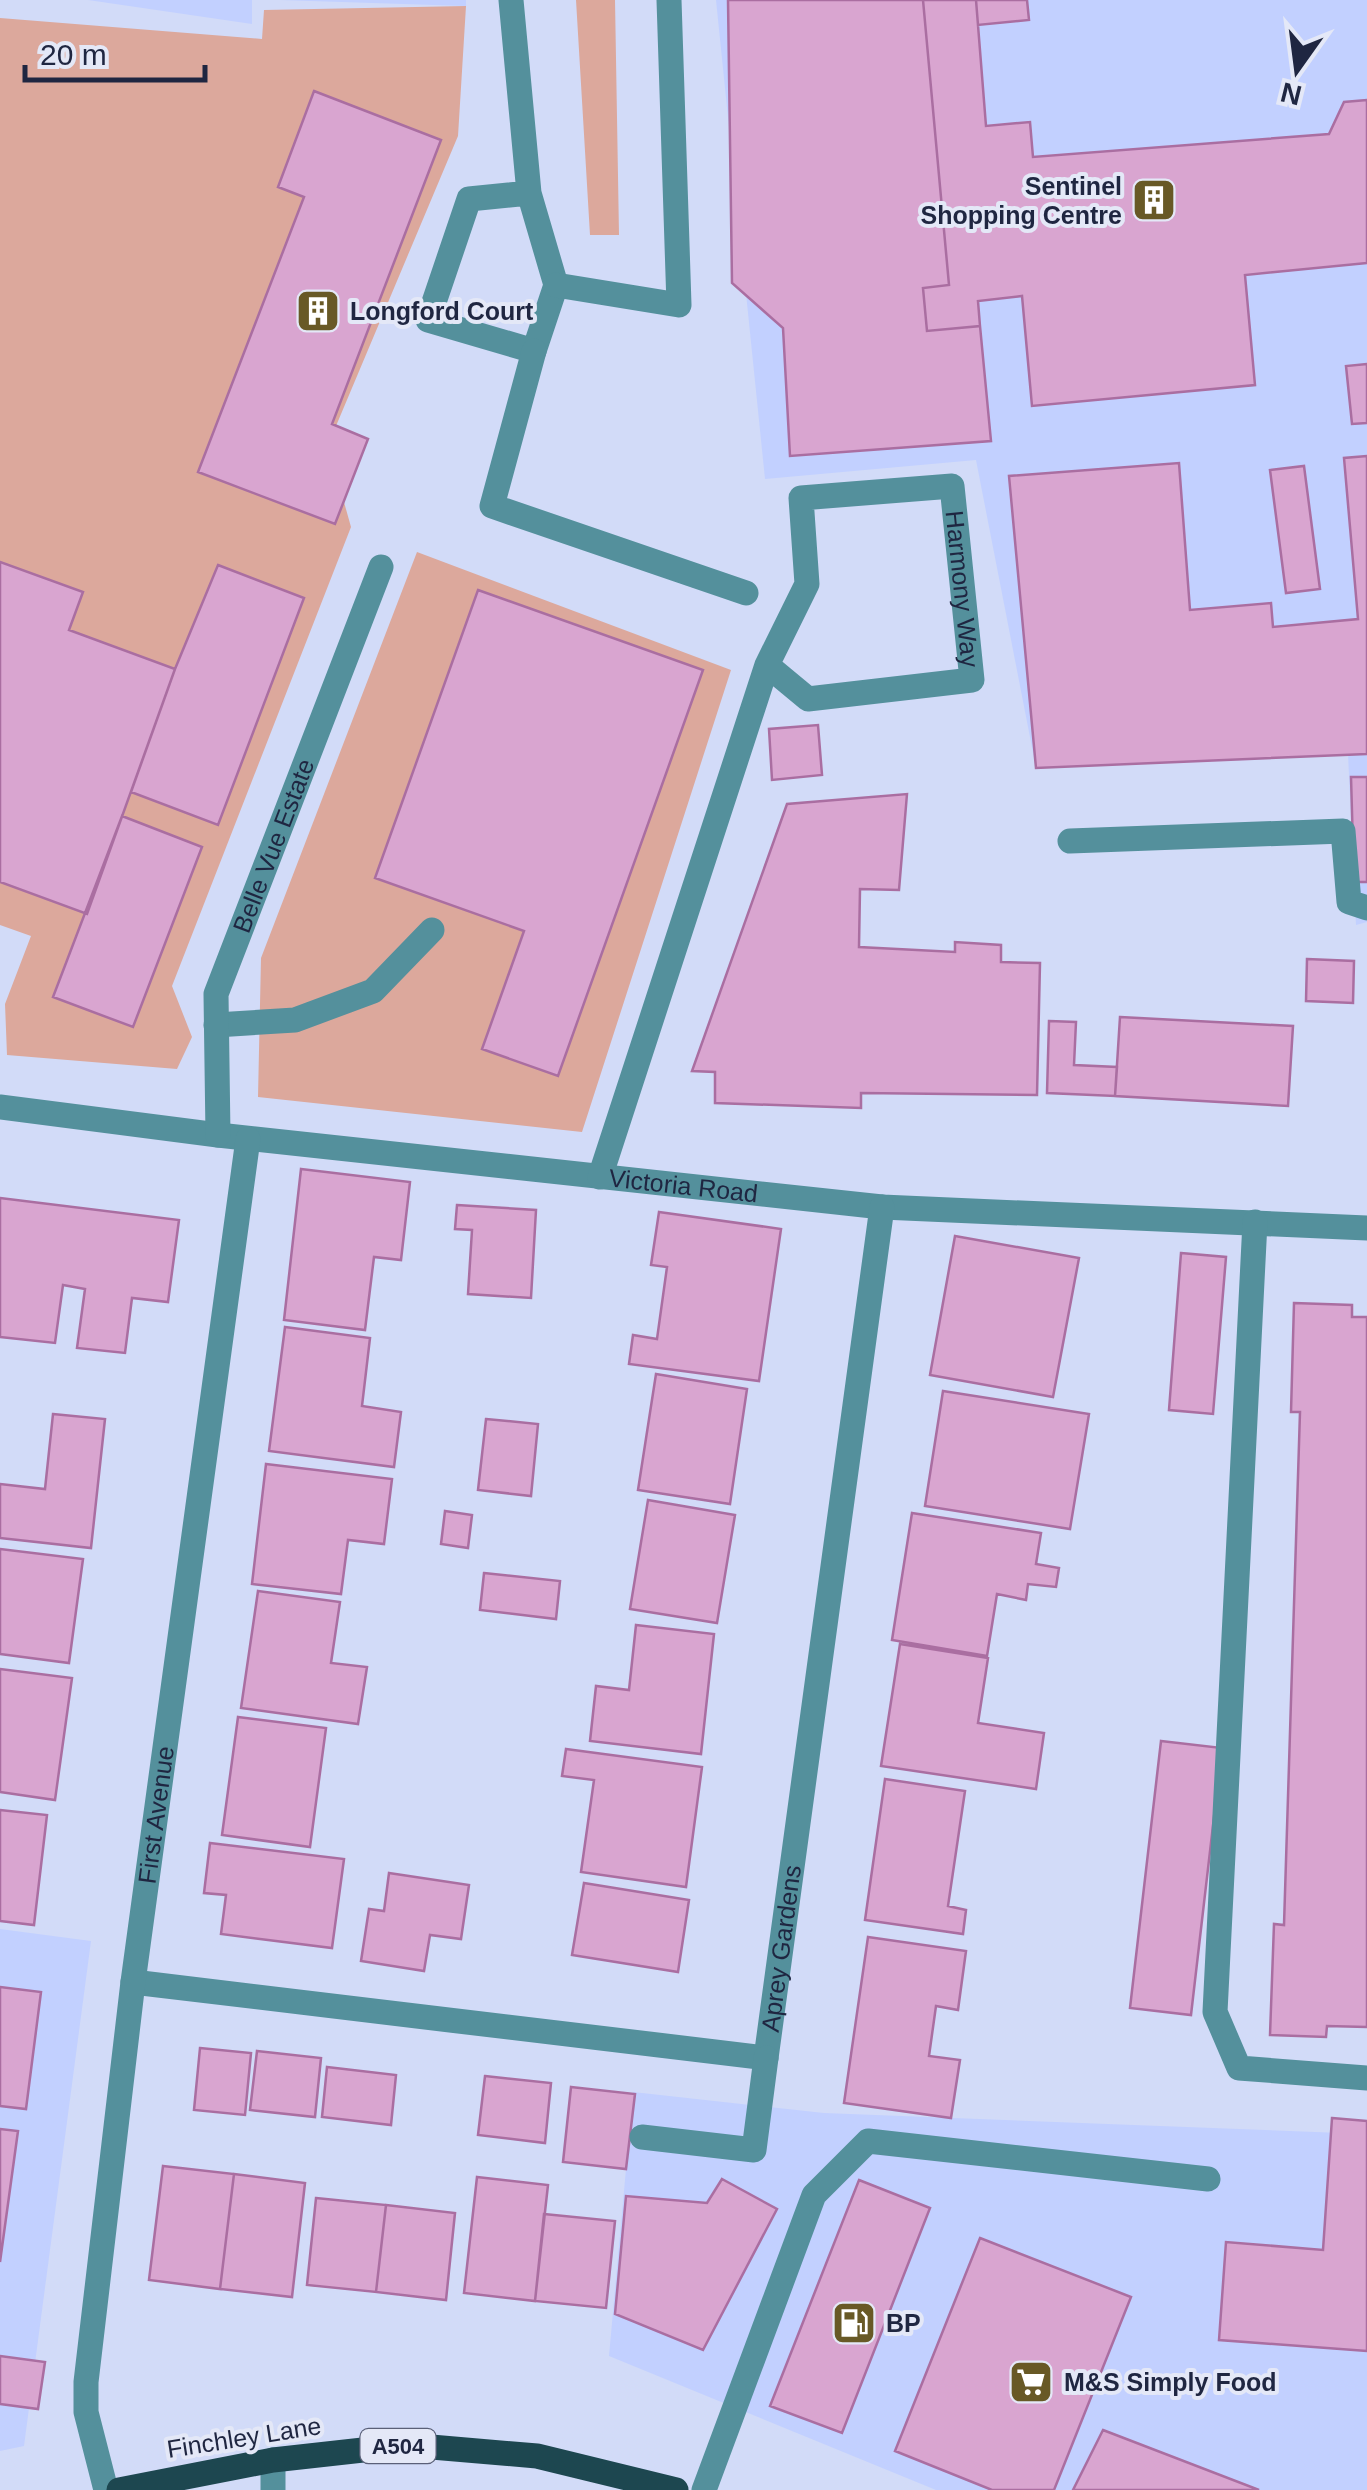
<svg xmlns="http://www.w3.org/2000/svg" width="1367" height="2490" font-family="Arial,sans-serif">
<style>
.built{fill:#c2d0ff}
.green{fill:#dca89c}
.building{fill:#d9a5d0;stroke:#aa6ea1;stroke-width:2.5}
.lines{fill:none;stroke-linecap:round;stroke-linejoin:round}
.minor{stroke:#54909c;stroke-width:25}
.major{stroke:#1d4750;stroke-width:25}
.labels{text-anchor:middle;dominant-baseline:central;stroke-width:8;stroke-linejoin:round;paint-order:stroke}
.shield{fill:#e4e8f7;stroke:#5a6078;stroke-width:2.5}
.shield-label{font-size:22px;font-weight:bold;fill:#1f2641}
.poi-label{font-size:25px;font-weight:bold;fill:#1f2641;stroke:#e4e8f7;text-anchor:start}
.street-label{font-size:25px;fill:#1f2641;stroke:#e4e8f7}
</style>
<rect width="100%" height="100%" fill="#d2dbf8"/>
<path class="built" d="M88 0H252V24Z
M280 0H466V6Z
M716 0H1367V922L1356 925 1348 754 1036 768 976 460 765 479Z
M0 1929 91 1941 24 2446 0 2451Z
M633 2092 824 2113 1367 2134V2490H936L609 2356Z"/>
<path class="green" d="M576 0H615L619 235H590Z
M466 6 458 136 328 445 351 527 172 986 192 1037 177 1069 7 1055 5 1004 31 936 0 925V18L262 39 264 10Z
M417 552 731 670 582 1132 258 1097 261 958Z"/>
<path class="building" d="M728 0H923L949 285 923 288 927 331 980 326 991 441 790 456 783 328 732 283Z
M923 0H976L986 126 1030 122 1033 157 1329 134 1344 102 1367 100V263L1245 275 1255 385 1032 406 1022 296 978 301 980 326 927 331 923 288 949 285Z
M976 0H1027L1029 20 978 25Z
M314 91 441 140 332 424 368 439 335 524 198 472 304 197 278 187Z
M1367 364V423L1352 424 1346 366Z
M1367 456V754L1036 768 1009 476 1179 463 1190 610 1271 603 1273 627 1358 619 1344 458Z
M1304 466 1320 589 1286 593 1270 470Z
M0 562 83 592 69 630 175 669 87 914 0 882Z
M218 565 304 598 218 825 131 792 175 669Z
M478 590 703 670 558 1076 482 1049 524 931 375 878Z
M818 725 822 775 772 780 769 729Z
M1351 777H1367V882H1354Z
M907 794 899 890 860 889 859 947 955 952V942L1001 945V962L1040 963 1037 1095 861 1093V1108L715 1103V1072L692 1071 787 804Z
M122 816 202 847 133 1027 53 997Z
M1307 959 1354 961 1353 1003 1306 1001Z
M1120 1017 1293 1026 1288 1106 1115 1096Z
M1049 1021 1076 1022 1074 1065 1117 1067 1115 1096 1047 1093Z
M301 1169 410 1182 401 1260 374 1257 365 1330 284 1320Z
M0 1198 179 1220 168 1302 132 1298 125 1353 77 1348 85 1289 63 1285 55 1343 0 1337Z
M457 1205 536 1210 531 1298 468 1294 472 1230 455 1229Z
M659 1212 781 1229 759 1381 629 1364 633 1335 657 1339 667 1267 651 1265Z
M955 1236 1079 1258 1053 1397 930 1375Z
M1181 1253 1226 1257 1213 1414 1169 1410Z
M1294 1303 1352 1305V1317H1367V2027L1327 2026 1326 2037 1270 2035 1274 1924 1284 1925 1300 1412H1291Z
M285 1327 370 1338 362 1406 401 1412 394 1467 269 1451Z
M656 1374 747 1389 730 1504 638 1490Z
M943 1391 1089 1414 1070 1529 925 1506Z
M53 1414 105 1419 91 1548 0 1538V1484L45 1489Z
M486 1419 538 1424 531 1496 478 1490Z
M266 1464 392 1479 384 1544 348 1540 341 1594 252 1584Z
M648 1500 735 1515 717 1623 630 1609Z
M445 1511 472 1515 468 1548 441 1544Z
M912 1513 1041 1533 1036 1564 1059 1568 1056 1587 1028 1584 1026 1600 997 1594 987 1656 892 1640Z
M0 1549 83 1559 69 1663 0 1654Z
M484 1573 560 1581 556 1619 480 1610Z
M258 1591 340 1602 331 1663 367 1667 358 1724 241 1708Z
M636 1625 714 1634 701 1754 590 1741 596 1686 629 1690Z
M900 1644 988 1658 978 1723 1044 1733 1036 1789 881 1766Z
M0 1669 72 1678 55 1800 0 1792Z
M238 1717 326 1728 310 1847 222 1835Z
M1161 1741 1222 1748 1191 2015 1130 2008Z
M566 1749 702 1767 686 1887 581 1872 594 1780 562 1776Z
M885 1779 965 1791 948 1906 966 1910 963 1934 865 1920Z
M0 1810 47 1815 34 1925 0 1921Z
M210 1843 344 1859 332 1948 221 1934 226 1895 204 1893Z
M389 1873 469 1885 461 1939 430 1935 424 1971 361 1961 369 1909 384 1911Z
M584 1883 689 1900 678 1972 572 1955Z
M868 1937 966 1951 958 2010 936 2006 929 2056 960 2060 951 2118 844 2103Z
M0 1987 41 1992 26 2109 0 2106Z
M200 2048 251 2053 245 2115 194 2110Z
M257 2051 321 2058 315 2117 250 2110Z
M327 2067 396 2075 391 2125 322 2117Z
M485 2076 551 2083 545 2143 478 2135Z
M571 2087 635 2094 626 2169 563 2162Z
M1332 2118 1367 2121V2351L1219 2340 1226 2242 1323 2250Z
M0 2129 18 2131 0 2262Z
M163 2166 234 2174 220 2289 149 2280Z
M234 2174 305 2183 292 2297 220 2289Z
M477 2177 548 2185 535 2301 464 2293Z
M722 2179 777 2209 703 2350 615 2314 626 2196 707 2203Z
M859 2180 930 2208 842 2433 770 2406Z
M316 2198 386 2205 376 2292 307 2285Z
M386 2205 455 2213 446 2300 376 2292Z
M544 2214 615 2221 606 2308 535 2301Z
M980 2238 1131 2297 1054 2490H992L895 2451Z
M0 2356 45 2362 38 2409 0 2404Z
M1103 2430 1259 2490H1073Z"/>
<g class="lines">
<g class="minor">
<path d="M511 0 529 193 556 285 534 351 428 320 469 199 529 193"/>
<path d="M556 285 679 305 669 0"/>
<path d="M534 351 492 506 746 593"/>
<path d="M1070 841 1343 831 1349 902 1367 908"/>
<path d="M216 1025 295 1020 373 991 432 930"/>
<path id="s1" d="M0 1107 218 1135 882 1207 1367 1228"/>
<path id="s2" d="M218 1135 216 994 381 567"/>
<path id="s3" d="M600 1177 767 665 807 584 801 498 952 486 972 680 808 699 767 665"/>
<path d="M1255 1222 1215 2012 1239 2068 1367 2078"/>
<path id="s4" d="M133 1982 766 2058 882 1207"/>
<path d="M642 2137 754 2150 766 2058"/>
<path d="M273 2460V2490"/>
<path id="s5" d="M106 2490 86 2412V2382L133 1982 248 1139"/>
<path d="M704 2490 814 2195 868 2141 1208 2179"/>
</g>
<path class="major" d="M119 2490 273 2460 408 2445 537 2456 676 2490"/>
</g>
<defs>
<symbol id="building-square" viewBox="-11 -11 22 22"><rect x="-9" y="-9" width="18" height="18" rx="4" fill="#685926" stroke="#e4e8f7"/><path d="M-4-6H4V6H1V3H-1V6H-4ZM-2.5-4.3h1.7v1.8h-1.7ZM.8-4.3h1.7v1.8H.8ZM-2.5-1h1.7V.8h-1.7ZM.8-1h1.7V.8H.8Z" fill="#fff"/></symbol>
<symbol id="fuel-square" viewBox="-11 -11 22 22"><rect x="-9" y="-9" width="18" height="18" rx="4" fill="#685926" stroke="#e4e8f7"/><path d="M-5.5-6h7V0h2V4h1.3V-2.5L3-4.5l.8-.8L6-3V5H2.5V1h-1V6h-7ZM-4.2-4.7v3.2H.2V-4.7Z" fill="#fff"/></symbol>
<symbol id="supermarket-square" viewBox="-11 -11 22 22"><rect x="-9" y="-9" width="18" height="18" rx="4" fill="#685926" stroke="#e4e8f7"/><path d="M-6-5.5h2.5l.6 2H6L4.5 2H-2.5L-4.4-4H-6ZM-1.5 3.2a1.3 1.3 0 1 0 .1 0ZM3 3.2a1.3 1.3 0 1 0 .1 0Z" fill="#fff"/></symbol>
</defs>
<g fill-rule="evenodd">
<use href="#building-square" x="1129" y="175" width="50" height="50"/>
<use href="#building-square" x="293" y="286" width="50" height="50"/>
<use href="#fuel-square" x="829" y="2298" width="50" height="50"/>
<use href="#supermarket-square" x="1006" y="2357" width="50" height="50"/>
</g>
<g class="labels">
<rect class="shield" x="360.5" y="2429" width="75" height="34" rx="8"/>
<g class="shield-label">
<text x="398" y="2446">A504</text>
</g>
<g class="poi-label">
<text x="1122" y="186" text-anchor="end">Sentinel<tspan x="1122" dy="29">Shopping Centre</tspan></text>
<text x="350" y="311">Longford Court</text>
<text x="886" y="2323">BP</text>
<text x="1064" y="2382">M&amp;S Simply Food</text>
</g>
<g class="street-label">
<text stroke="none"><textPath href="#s3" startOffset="970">Harmony Way</textPath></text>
<text stroke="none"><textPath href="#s2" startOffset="300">Belle Vue Estate</textPath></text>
<text stroke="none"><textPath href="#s1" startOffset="688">Victoria Road</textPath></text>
<text stroke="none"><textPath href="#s5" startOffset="682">First Avenue</textPath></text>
<text stroke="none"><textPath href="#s4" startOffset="748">Aprey Gardens</textPath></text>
<text transform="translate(244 2437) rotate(-9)">Finchley Lane</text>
</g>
</g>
<g transform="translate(1297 70) rotate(194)" stroke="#e4e8f7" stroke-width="8" paint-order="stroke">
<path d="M0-8L18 38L0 25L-18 38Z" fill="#1f2641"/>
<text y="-15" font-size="28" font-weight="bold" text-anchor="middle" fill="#1f2641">N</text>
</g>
<path d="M25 65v15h180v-15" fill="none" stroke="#1f2641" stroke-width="5"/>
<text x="40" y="65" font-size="30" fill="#1f2641" stroke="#e4e8f7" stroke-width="8" paint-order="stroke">20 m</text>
</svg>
